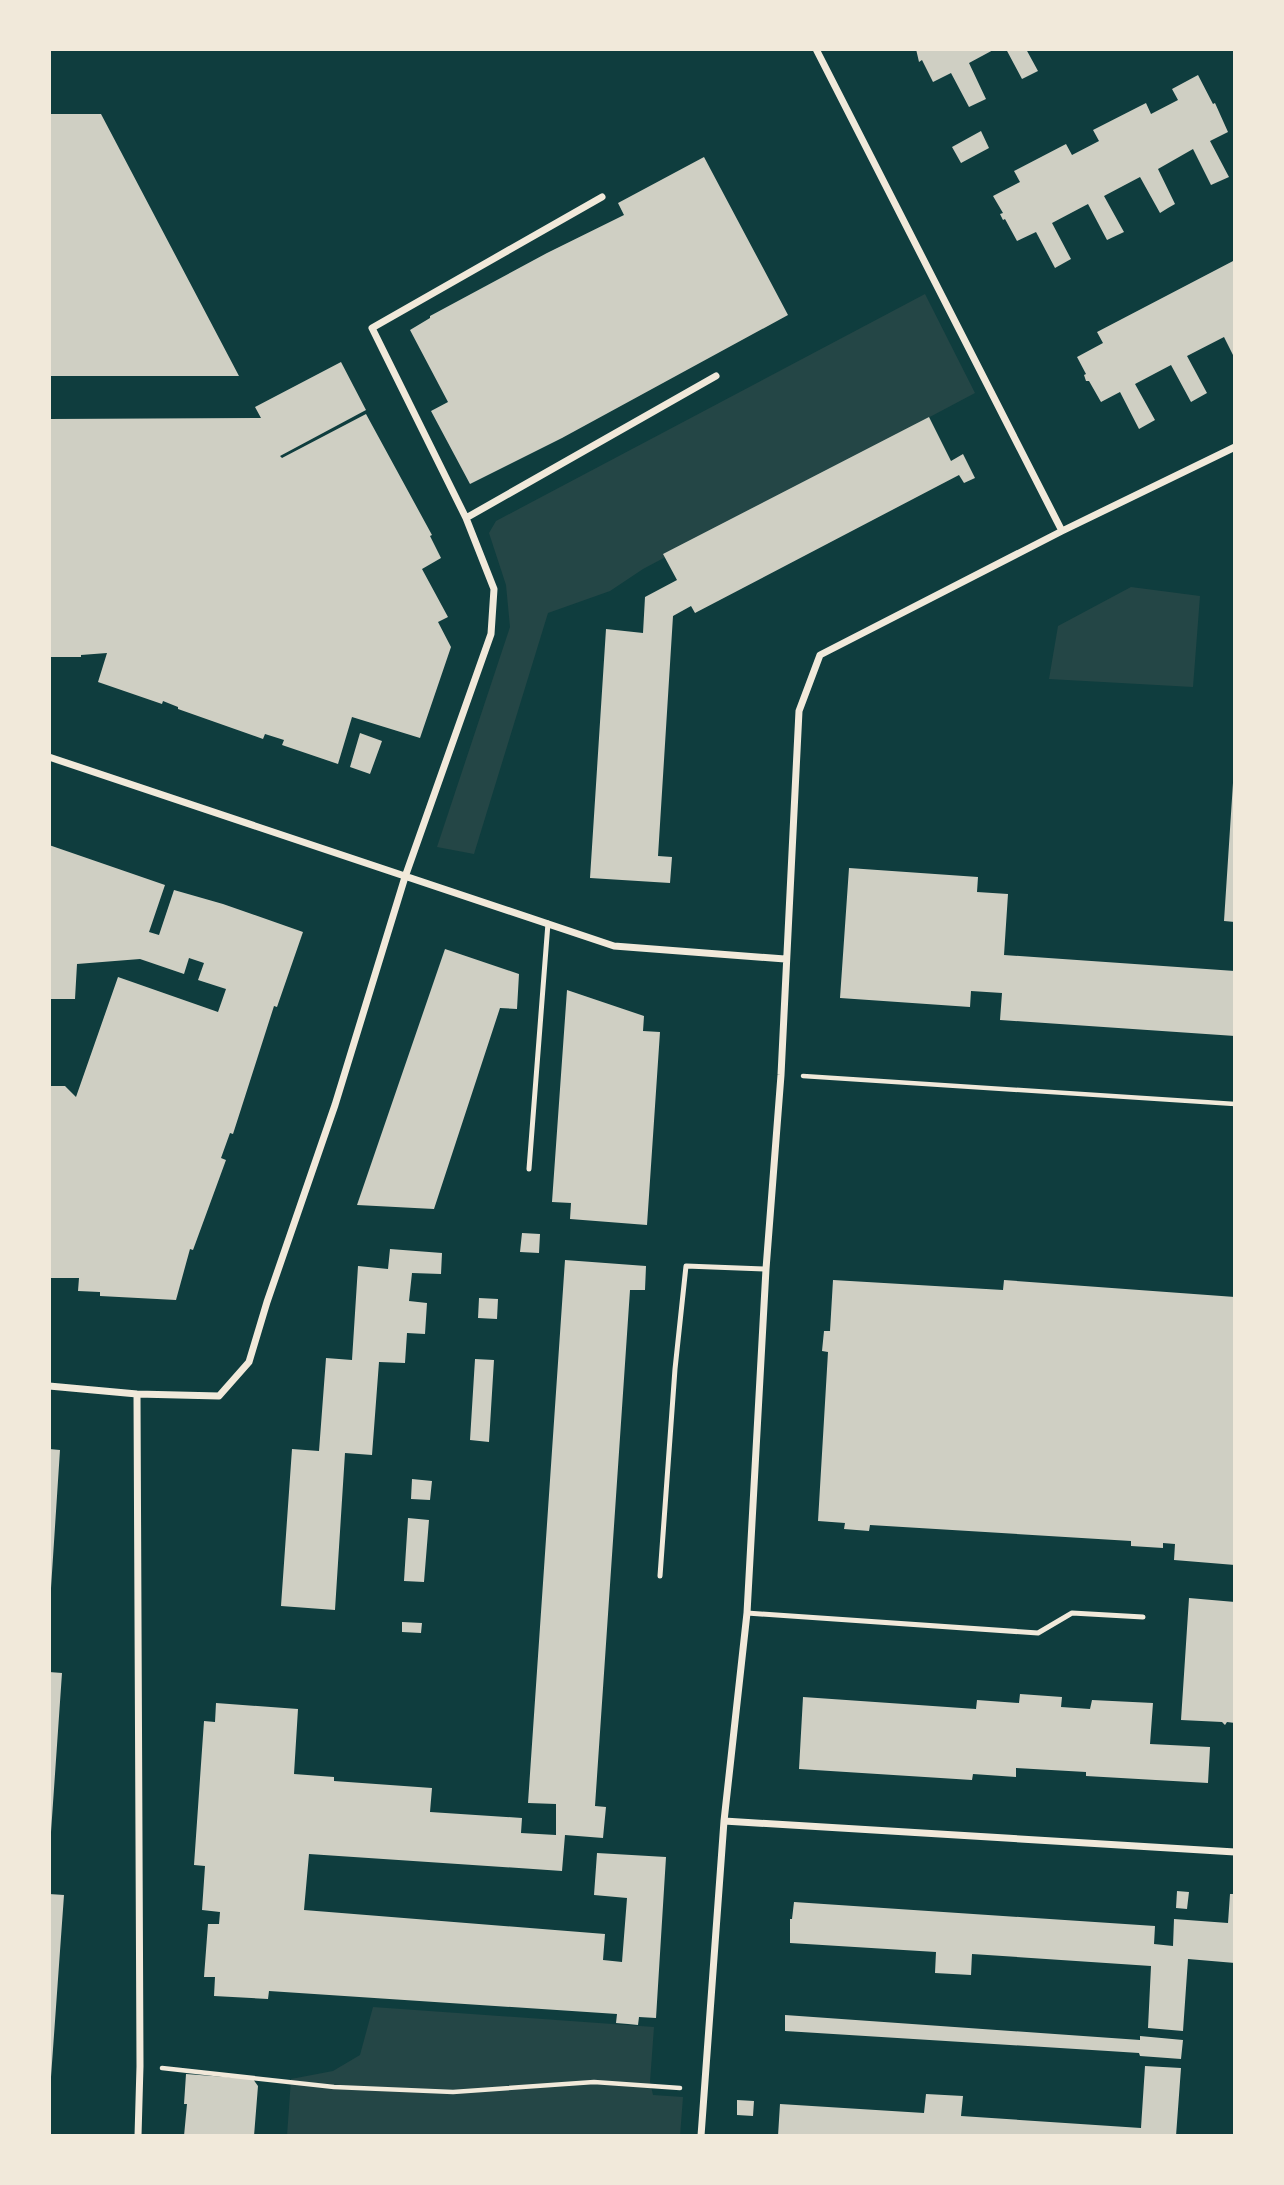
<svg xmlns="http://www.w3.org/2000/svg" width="1284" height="2185" font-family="'Fira Sans',sans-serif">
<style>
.green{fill:#244646}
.building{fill:#cfcfc3}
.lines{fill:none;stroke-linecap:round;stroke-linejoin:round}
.path{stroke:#f1e9da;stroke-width:4.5}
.service{stroke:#f1e9da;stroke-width:5}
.minor{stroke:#f1e9da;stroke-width:7}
</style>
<rect width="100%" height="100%" fill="#0f3d3e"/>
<path class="green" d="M925 294 975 393 643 569 610 591 548 613 474 854 437 847 510 627 506 585 489 533 496 521Z
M1131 587 1200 596 1193 687 1049 679 1058 626Z
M373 2007 654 2027 650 2082 653 2095 683 2097 680 2136H287L291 2079 333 2071 360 2055Z"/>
<path class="building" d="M916 49H995L969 63 986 99 969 107 951 73 933 82 922 60 919 62Z
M1006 49H1026L1038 71 1022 79Z
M1198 75 1213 104 1215 103 1228 132 1210 141 1229 177 1211 185 1193 149 1158 169 1175 204 1168 208 1160 213 1140 177 1104 196 1124 232 1107 240 1088 204 1052 223 1071 259 1055 268 1036 232 1017 241 1005 219 1003 220 1000 214 1003 213 993 196 1020 182 1014 171 1066 144 1072 155 1099 141 1093 130 1146 103 1151 114 1178 100 1172 89Z
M49 114H101L239 376H49Z
M981 131 989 148 961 163 952 147Z
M704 157 788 315 562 438 470 484 431 411 448 402 410 330 430 318V316L547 253 624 215 618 203Z
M1235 260V359L1224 337 1187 356 1207 393 1191 402 1171 365 1135 384 1155 420 1139 429 1120 392 1101 402 1089 381H1086L1084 375 1086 374 1077 357 1103 343 1097 332Z
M341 362 366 410 280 456 282 458 366 414 432 535 430 536 441 558 422 569 448 617 438 622 451 647 420 738 352 717 338 764 282 745 284 740 265 734 263 739 178 709V707L163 701 162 704 98 682 107 653 81 655V657H49V419L261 418 255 407Z
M929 417 951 461 963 454 975 478 964 483 959 475 695 613 691 606 673 616 658 856 672 857 670 883 590 878 606 629 643 633 645 597 677 580 663 554Z
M360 733 382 741 370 774 350 767Z
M1233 783H1235V922L1224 921Z
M49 845 165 885 149 932 159 935 174 890 223 904 303 932 277 1007 274 1006 233 1134 230 1133 221 1158 226 1160 193 1250 190 1249 176 1300 100 1296V1292L78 1291 79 1278H49V1086H65L76 1097 118 977 218 1012 226 989 198 980 204 963 189 958 184 974 140 959 77 964 75 999H49Z
M849 868 978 877 977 892 1008 894 1004 955 1235 971V1036L1000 1020 1002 993 971 991 970 1007 840 998Z
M445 949 519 974 517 1009 500 1008 434 1209 357 1205Z
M567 990 644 1016 643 1031 660 1032 647 1225 570 1219 571 1203 552 1202Z
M522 1233 540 1234 539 1253 520 1252Z
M390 1249 442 1253 441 1274 412 1273 409 1301 427 1303 425 1334 407 1333 405 1363 379 1362 372 1455 345 1453 335 1610 281 1606 292 1449 319 1451 326 1358 352 1360 358 1266 388 1269Z
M565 1260 646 1266 645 1290H630L595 1806 606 1807 603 1838 565 1835 562 1871 309 1854 304 1910 605 1934 603 1960 622 1962 627 1898 594 1895 597 1853 666 1857 656 2018 639 2017 638 2025 628 2024 616 2023 617 2014 269 1991 268 1999 214 1996 215 1977H204L208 1924H219L220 1912 202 1910 205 1866 194 1865 204 1721 215 1722 216 1703 298 1709 294 1774 334 1777V1781L432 1788 430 1812 522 1818 521 1833 556 1835V1804L528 1803Z
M833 1280 1003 1290 1004 1280 1235 1297V1565L1174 1560 1175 1544 1163 1543V1548L1131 1546V1541L870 1525 869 1531 844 1529 845 1523 818 1521 828 1352 822 1351 824 1331H830Z
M479 1298 498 1299 497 1319 478 1318Z
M475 1359 494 1360 489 1442 470 1440Z
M49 1449 60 1450 51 1588H49Z
M412 1479 432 1481 430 1500 411 1499Z
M408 1518 429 1520 424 1582 404 1581Z
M1189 1598 1235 1602V1723L1227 1722 1225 1725 1222 1722 1181 1720Z
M402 1622 422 1623 421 1633 402 1632Z
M49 1672 62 1673 51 1832H49Z
M1020 1694 1062 1697 1061 1707 1090 1709 1092 1700 1153 1703 1150 1744 1210 1747 1208 1783 1086 1776V1772L1016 1768V1777L973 1774 972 1780 799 1769 803 1697 976 1709 977 1700 1019 1703Z
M1177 1891 1189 1892 1187 1909 1176 1908Z
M49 1894 64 1895 51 2077H49Z
M1230 1894H1235V1963L1188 1959 1183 2031 1148 2028 1151 1966 972 1954 971 1975 935 1973 936 1952 790 1943V1919H792L794 1902 1155 1926 1154 1944 1173 1946 1174 1919 1228 1923Z
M785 2015 1140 2040V2036L1183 2040 1181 2059 1140 2056 1139 2053 1108 2051 785 2031Z
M1145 2066 1181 2068 1176 2136H778L780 2104 924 2113 926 2094 963 2096 961 2116 1141 2128Z
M186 2074 253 2079 258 2086 254 2136H184L187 2104H184Z
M737 2100 754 2101 753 2116 737 2115Z"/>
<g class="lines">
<path class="path" d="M803 1076 1235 1104
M162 2068 334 2087 453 2092 594 2082 680 2088"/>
<path class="service" d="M529 1169 548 923
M660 1576 675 1369 686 1266 766 1269
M747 1613 1038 1633 1072 1613 1143 1617"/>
<path class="minor" d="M816 49 1062 531
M466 518 716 376
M49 757 614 946 785 959
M49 1386 137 1394 219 1396 249 1362 267 1302 335 1105 405 877 491 634 494 589 466 518 372 328 602 197
M137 1394 140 2066 138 2136
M724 1821 1235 1852
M701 2136 724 1821 747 1613 766 1269 781 1075 799 711 820 655 1062 531 1235 447"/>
</g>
<rect width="1284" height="2185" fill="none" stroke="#f1e9da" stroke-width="102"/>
</svg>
